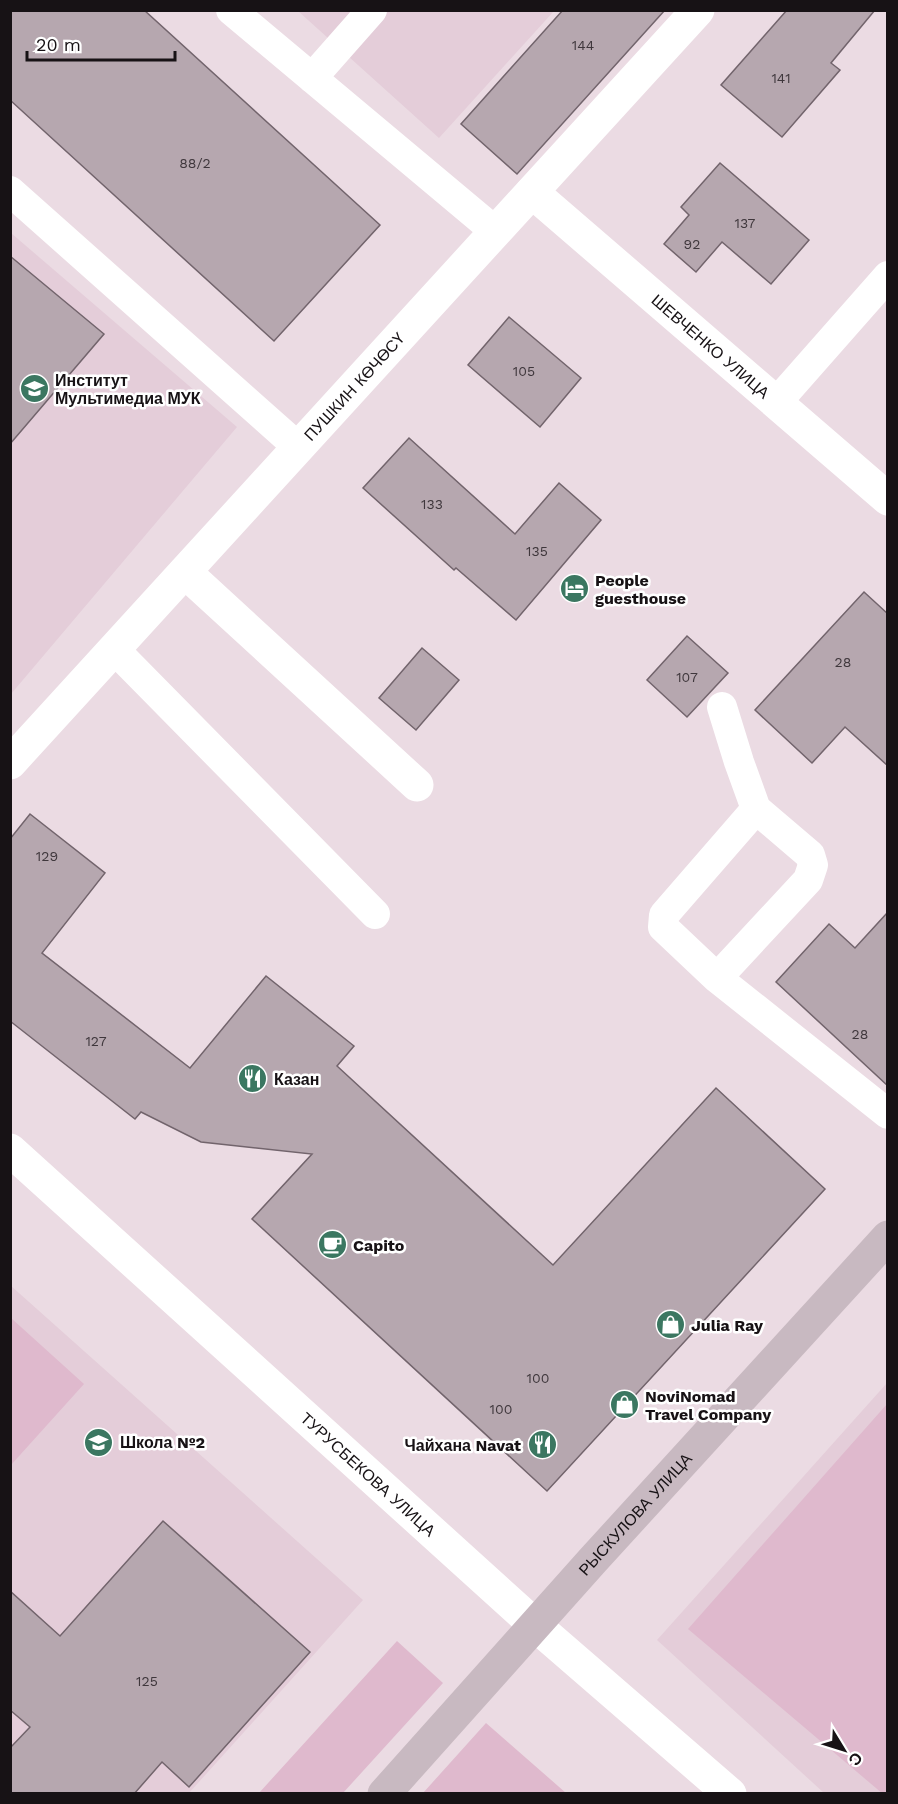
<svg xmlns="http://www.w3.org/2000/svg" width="898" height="1804" font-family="'Work Sans',sans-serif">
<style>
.built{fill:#e4cdd9}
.green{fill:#dfb9cd}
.building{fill:#b6a7af;stroke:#72646c;stroke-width:1.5}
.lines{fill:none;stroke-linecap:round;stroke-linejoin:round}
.lane{stroke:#fff;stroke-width:30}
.street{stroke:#fff;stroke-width:33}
.secondary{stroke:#c8b9c1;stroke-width:33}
.labels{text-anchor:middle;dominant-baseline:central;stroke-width:5;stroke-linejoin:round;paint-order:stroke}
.number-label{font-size:14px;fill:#3f373c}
.street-label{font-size:16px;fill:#171215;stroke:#fff}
.poi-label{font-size:16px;font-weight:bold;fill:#171215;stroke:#fff;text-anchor:start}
</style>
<rect width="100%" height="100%" fill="#ebdbe3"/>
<path class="built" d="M298 11H554L439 138Z
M11 233 237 427 11 694Z
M10 1285 363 1600 189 1793H11Z
M887 1383V1793H824L657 1640Z"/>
<path class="green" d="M11 1318 84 1384 11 1465Z
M887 1404 888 1793 883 1794 688 1629Z
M397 1641 443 1683 343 1793H259Z
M486 1723 566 1793H423Z"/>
<path class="building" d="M10 10H144L380 225 274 341 10 100Z
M563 10H665L517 174 461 124Z
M787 10H875L831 63 840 70 782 137 721 85Z
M720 163 809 240 771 284 722 242 696 272 664 244 689 215 681 207Z
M10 256 104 334 10 444Z
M509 317 581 378 540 427 468 365Z
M409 438 515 534 559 483 601 520 516 620 456 568 454 570 363 488Z
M864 592 888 614V766L845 727 812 763 755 710Z
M687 636 728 673 687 717 647 680Z
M422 648 459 680 416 730 379 698Z
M30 814 105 873 42 953 190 1068 266 976 354 1046 337 1066 553 1265 716 1088 825 1189 547 1491 252 1219 312 1154 201 1142 141 1112 135 1119 10 1021V839Z
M888 912V1086L776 982 829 924 855 948Z
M163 1521 310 1652 189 1787 162 1762 134 1794H10V1748L30 1727 10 1710V1591L60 1636Z"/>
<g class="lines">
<path class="lane" d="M231 10 496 232
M312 78 372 10
M10 191 299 448
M776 403 888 276
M115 650 375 914
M722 707 739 762 756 809 664 915 663 927 717 978 888 1114
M717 978 808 880 813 865 810 855 756 809"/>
<g class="street">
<path id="s1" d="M532 192 888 499"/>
<path d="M185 572 417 785"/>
<path id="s2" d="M10 763 698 10"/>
<path id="s3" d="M10 1150 536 1626 730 1794"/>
</g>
<path class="secondary" id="s4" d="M384 1794 593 1560 888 1237"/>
</g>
<defs>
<symbol id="university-disc" viewBox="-11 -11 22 22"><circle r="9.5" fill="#3b7761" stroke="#fff"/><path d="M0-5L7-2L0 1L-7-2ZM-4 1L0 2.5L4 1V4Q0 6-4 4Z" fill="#fff"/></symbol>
<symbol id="hotel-disc" viewBox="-11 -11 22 22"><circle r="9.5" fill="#3b7761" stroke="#fff"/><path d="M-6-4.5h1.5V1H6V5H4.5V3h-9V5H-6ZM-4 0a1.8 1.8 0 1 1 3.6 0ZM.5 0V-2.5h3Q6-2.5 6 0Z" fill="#fff"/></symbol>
<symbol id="restaurant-disc" viewBox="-11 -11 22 22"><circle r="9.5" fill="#3b7761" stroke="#fff"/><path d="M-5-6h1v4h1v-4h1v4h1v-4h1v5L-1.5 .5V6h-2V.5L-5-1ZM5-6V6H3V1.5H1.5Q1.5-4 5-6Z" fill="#fff"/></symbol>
<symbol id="cafe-disc" viewBox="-11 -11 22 22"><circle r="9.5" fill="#3b7761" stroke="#fff"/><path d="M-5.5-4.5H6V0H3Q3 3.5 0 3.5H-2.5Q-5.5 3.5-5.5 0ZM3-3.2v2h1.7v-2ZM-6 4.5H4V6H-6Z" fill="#fff"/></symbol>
<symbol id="shop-disc" viewBox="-11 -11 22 22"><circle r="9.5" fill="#3b7761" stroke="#fff"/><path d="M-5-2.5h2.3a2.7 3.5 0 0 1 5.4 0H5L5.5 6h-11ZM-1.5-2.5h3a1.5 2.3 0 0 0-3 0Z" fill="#fff"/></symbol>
<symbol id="school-disc" viewBox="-11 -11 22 22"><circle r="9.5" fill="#3b7761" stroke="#fff"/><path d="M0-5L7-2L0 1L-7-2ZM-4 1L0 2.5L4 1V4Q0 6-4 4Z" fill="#fff"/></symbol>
</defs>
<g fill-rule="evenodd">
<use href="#university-disc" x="18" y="372" width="33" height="33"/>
<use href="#hotel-disc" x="558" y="572" width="33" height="33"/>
<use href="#restaurant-disc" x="236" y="1062" width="33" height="33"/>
<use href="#cafe-disc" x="316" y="1228" width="33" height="33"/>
<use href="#shop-disc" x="654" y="1308" width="33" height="33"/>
<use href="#shop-disc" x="608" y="1388" width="33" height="33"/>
<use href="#school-disc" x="82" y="1426" width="33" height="33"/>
<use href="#restaurant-disc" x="526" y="1428" width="33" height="33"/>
</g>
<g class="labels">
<g class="number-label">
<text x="583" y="45">144</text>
<text x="781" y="78">141</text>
<text x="195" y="163">88/2</text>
<text x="745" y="223">137</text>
<text x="692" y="244">92</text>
<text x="524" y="371">105</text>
<text x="432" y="504">133</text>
<text x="537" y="551">135</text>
<text x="843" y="662">28</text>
<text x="687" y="677">107</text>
<text x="47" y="856">129</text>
<text x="860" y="1034">28</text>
<text x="96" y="1041">127</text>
<text x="538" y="1378">100</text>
<text x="501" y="1409">100</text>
<text x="147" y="1681">125</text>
</g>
<g class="street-label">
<text stroke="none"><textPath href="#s1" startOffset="236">ШЕВЧЕНКО УЛИЦА</textPath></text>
<text stroke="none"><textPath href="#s2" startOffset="510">ПУШКИН КӨЧӨСҮ</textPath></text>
<text stroke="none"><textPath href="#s3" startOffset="483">ТУРУСБЕКОВА УЛИЦА</textPath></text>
<text stroke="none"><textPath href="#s4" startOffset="376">РЫСКУЛОВА УЛИЦА</textPath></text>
</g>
<g class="poi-label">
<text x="55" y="380">Институт<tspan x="55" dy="18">Мультимедиа МУК</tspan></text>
<text x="595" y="580">People<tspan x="595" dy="18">guesthouse</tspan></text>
<text x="274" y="1079">Казан</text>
<text x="353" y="1245">Capito</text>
<text x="691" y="1325">Julia Ray</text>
<text x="645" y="1396">NoviNomad<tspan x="645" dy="18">Travel Company</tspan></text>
<text x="120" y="1442">Школа №2</text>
<text x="521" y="1445" text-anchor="end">Чайхана Navat</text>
</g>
</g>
<rect width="898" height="1804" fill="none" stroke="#171215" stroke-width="24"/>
<g transform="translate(844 1750) rotate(128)" stroke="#ffffff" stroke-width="4.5" paint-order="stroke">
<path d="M0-4.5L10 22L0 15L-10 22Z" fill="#171215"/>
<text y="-9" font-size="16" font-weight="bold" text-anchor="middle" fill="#171215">С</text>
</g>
<path d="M27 51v9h148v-9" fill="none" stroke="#171215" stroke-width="3"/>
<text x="36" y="51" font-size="18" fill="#171215" stroke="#ffffff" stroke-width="4.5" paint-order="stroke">20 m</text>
</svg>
